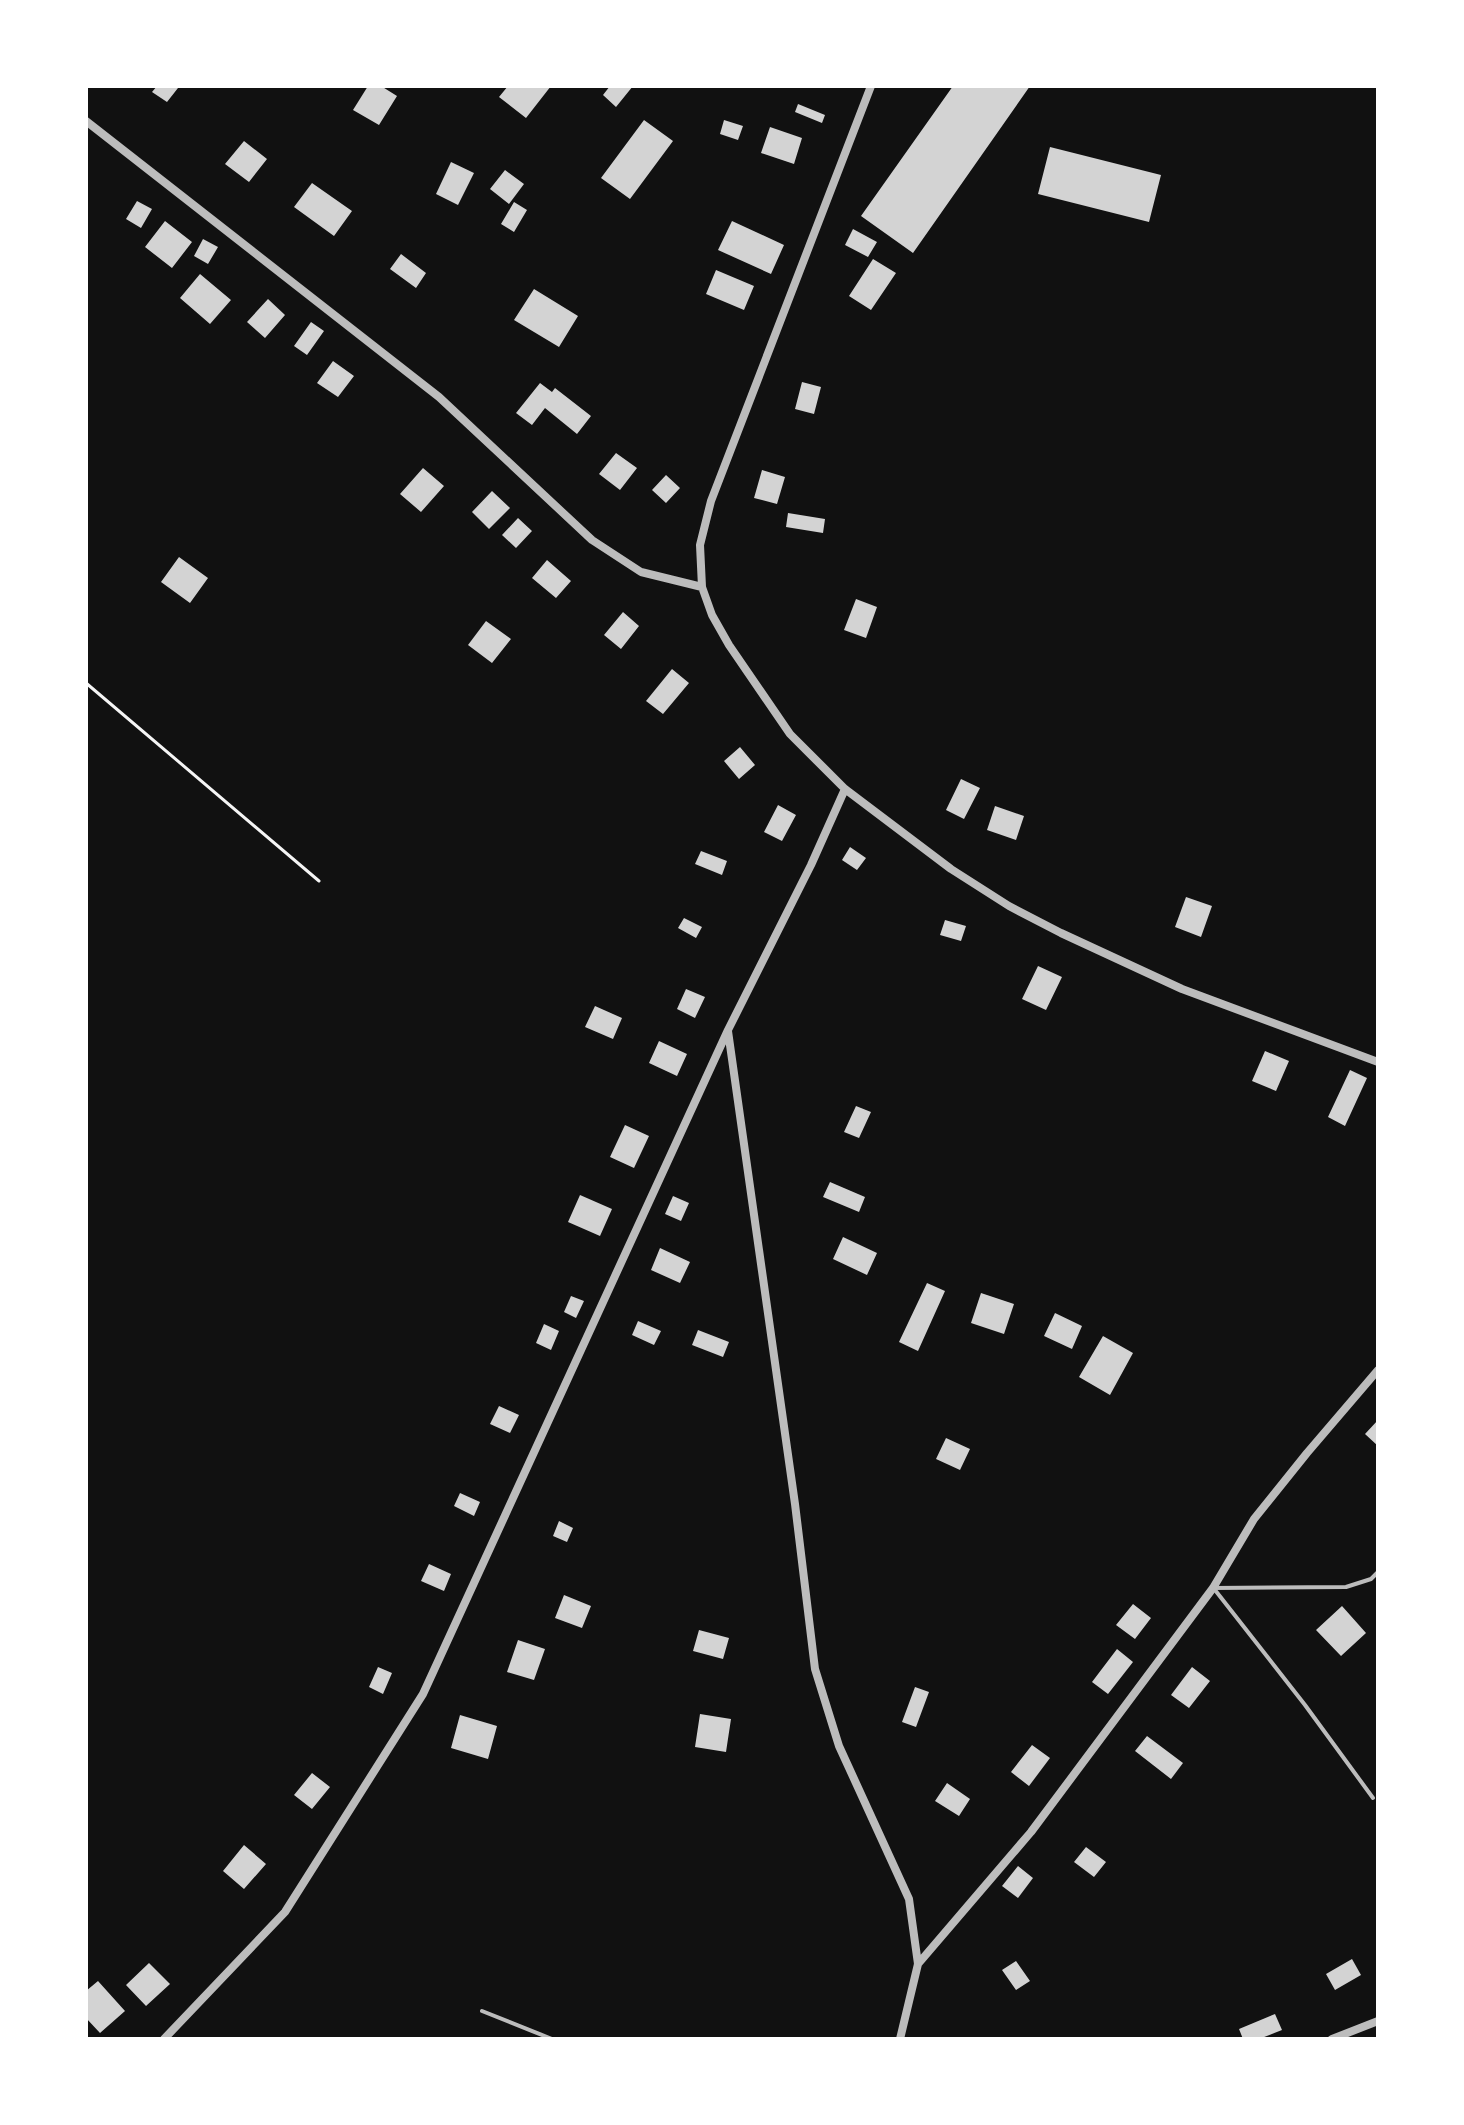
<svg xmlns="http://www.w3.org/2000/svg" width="1464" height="2125" font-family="'Playfair Display',serif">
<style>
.building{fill:#d3d3d3}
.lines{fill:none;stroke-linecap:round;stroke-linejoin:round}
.path{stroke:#f5f5f5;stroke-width:3}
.service{stroke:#bcbcbc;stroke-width:4}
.minor{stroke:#bcbcbc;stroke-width:8}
</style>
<rect width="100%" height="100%" fill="#111"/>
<path class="building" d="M157 86H175L178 88 167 102 152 92Z
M368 86H381L397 96 379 125 353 110Z
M508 86H551L526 118 499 97Z
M610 86H633L616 107 603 95Z
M953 86H1030L913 253 861 216Z
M798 104 825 115 822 123 795 112Z
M644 120 673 141 630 199 601 178Z
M724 120 743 126 738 140 720 134Z
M770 127 802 138 794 164 761 153Z
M244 141 267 159 249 182 225 164Z
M1050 147 1161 175 1149 222 1038 194Z
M451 162 474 173 458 205 436 194Z
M505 170 524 184 509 204 490 189Z
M312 183 352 211 334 236 294 207Z
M137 201 152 209 141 228 126 219Z
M514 202 527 210 514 232 501 224Z
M165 221 192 242 172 268 145 247Z
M732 221 784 245 771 274 718 250Z
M853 229 877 242 868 257 845 245Z
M203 239 218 247 208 264 194 256Z
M401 254 426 273 416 288 390 269Z
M873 259 896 273 871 310 849 296Z
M716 270 754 286 744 310 706 294Z
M200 274 231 300 210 324 180 298Z
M534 289 578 316 559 347 514 320Z
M268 299 285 315 265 338 247 322Z
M311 322 324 331 307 355 294 346Z
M333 361 354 376 338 397 317 383Z
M802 382 821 387 814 414 795 409Z
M540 383 552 392 555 388 591 416 577 434 545 408 532 425 516 413Z
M616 453 637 468 620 490 599 474Z
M423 468 444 486 421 512 400 494Z
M762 470 785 477 777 504 754 498Z
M666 475 680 488 666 503 652 490Z
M492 491 510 508 489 529 472 512Z
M788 513 825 519 823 533 786 527Z
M518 518 532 531 516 548 502 535Z
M179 557 208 578 190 603 161 582Z
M547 560 571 581 556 598 532 578Z
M856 599 877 607 866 638 844 630Z
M623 612 639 626 621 649 604 635Z
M486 621 511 639 492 663 468 645Z
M672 669 689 683 663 714 646 701Z
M740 747 755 765 739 779 724 761Z
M961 779 980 788 964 819 946 810Z
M778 805 796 815 782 841 764 832Z
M995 806 1024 816 1016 840 987 830Z
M850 847 866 858 857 870 842 860Z
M701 851 727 861 722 875 695 864Z
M1186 897 1212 906 1201 937 1175 927Z
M684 918 702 927 696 938 678 928Z
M945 920 966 926 961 941 940 935Z
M1038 966 1062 977 1046 1010 1022 999Z
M686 989 705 997 695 1018 677 1009Z
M595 1006 622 1018 613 1039 585 1027Z
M659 1041 687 1054 677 1076 649 1063Z
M1265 1051 1289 1061 1276 1091 1252 1081Z
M1350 1070 1367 1078 1345 1126 1328 1117Z
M856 1106 871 1112 859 1138 844 1132Z
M625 1125 649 1136 634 1168 610 1157Z
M830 1182 865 1197 859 1212 823 1197Z
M580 1195 612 1209 600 1236 568 1222Z
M673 1196 689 1203 681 1221 665 1214Z
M843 1237 877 1253 867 1275 833 1259Z
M660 1248 690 1262 680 1283 651 1270Z
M927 1283 945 1291 918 1351 899 1342Z
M981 1293 1014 1304 1004 1334 971 1323Z
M571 1296 584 1301 576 1318 564 1312Z
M1055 1313 1082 1326 1072 1349 1044 1336Z
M638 1321 661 1331 654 1345 632 1335Z
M544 1324 559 1331 551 1350 536 1343Z
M698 1330 729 1342 723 1357 692 1345Z
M1103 1336 1133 1353 1110 1395 1079 1377Z
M499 1406 519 1415 510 1433 490 1424Z
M1378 1420V1446L1365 1434Z
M946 1438 970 1449 960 1470 936 1459Z
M460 1493 480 1502 474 1516 454 1506Z
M559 1521 573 1528 567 1542 553 1536Z
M429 1564 451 1574 444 1591 421 1581Z
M564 1595 591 1606 582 1628 555 1618Z
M1133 1604 1151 1618 1135 1639 1116 1625Z
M1342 1606 1366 1633 1341 1656 1316 1630Z
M699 1630 729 1638 723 1659 693 1651Z
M518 1640 545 1649 534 1680 507 1672Z
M1117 1649 1133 1662 1108 1694 1092 1682Z
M378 1667 392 1673 383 1694 369 1687Z
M1192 1667 1210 1681 1189 1708 1171 1695Z
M915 1687 929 1692 916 1727 902 1722Z
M700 1714 731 1719 726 1752 695 1747Z
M460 1715 497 1726 488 1759 451 1748Z
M1147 1736 1183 1763 1171 1779 1135 1751Z
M1032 1745 1050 1758 1029 1786 1011 1772Z
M312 1773 330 1787 312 1809 294 1795Z
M947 1783 970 1799 959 1816 935 1801Z
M244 1845 266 1864 244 1889 223 1871Z
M1086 1847 1106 1862 1094 1877 1074 1862Z
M1018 1866 1033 1878 1018 1898 1002 1886Z
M1352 1959 1361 1975 1335 1990 1326 1974Z
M1016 1961 1030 1981 1016 1990 1002 1970Z
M149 1963 170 1984 146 2006 126 1985Z
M98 1981 125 2011 100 2033 86 2018V1991Z
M1275 2014 1282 2030 1259 2039H1243L1239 2029Z"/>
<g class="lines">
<path class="path" d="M86 683 319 881"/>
<path class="service" d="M1213 1588 1346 1587 1371 1579 1378 1572
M1215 1590 1305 1705 1373 1798
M482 2011 552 2039"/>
<path class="minor" d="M871 86 711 501 700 545 702 587 712 615 729 645 790 734 845 789 951 869 1009 906 1061 933 1182 989 1378 1062
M86 121 439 397 592 540 641 572 702 587
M728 1031 795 1504 815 1669 839 1746 909 1899 918 1964 900 2039
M918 1964 1031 1832 1213 1588 1254 1519 1307 1453 1378 1370
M164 2039 285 1912 423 1694 728 1030 811 865 845 789
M1332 2039 1378 2021"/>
</g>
<rect width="1464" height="2125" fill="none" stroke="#ffffff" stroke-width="176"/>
</svg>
